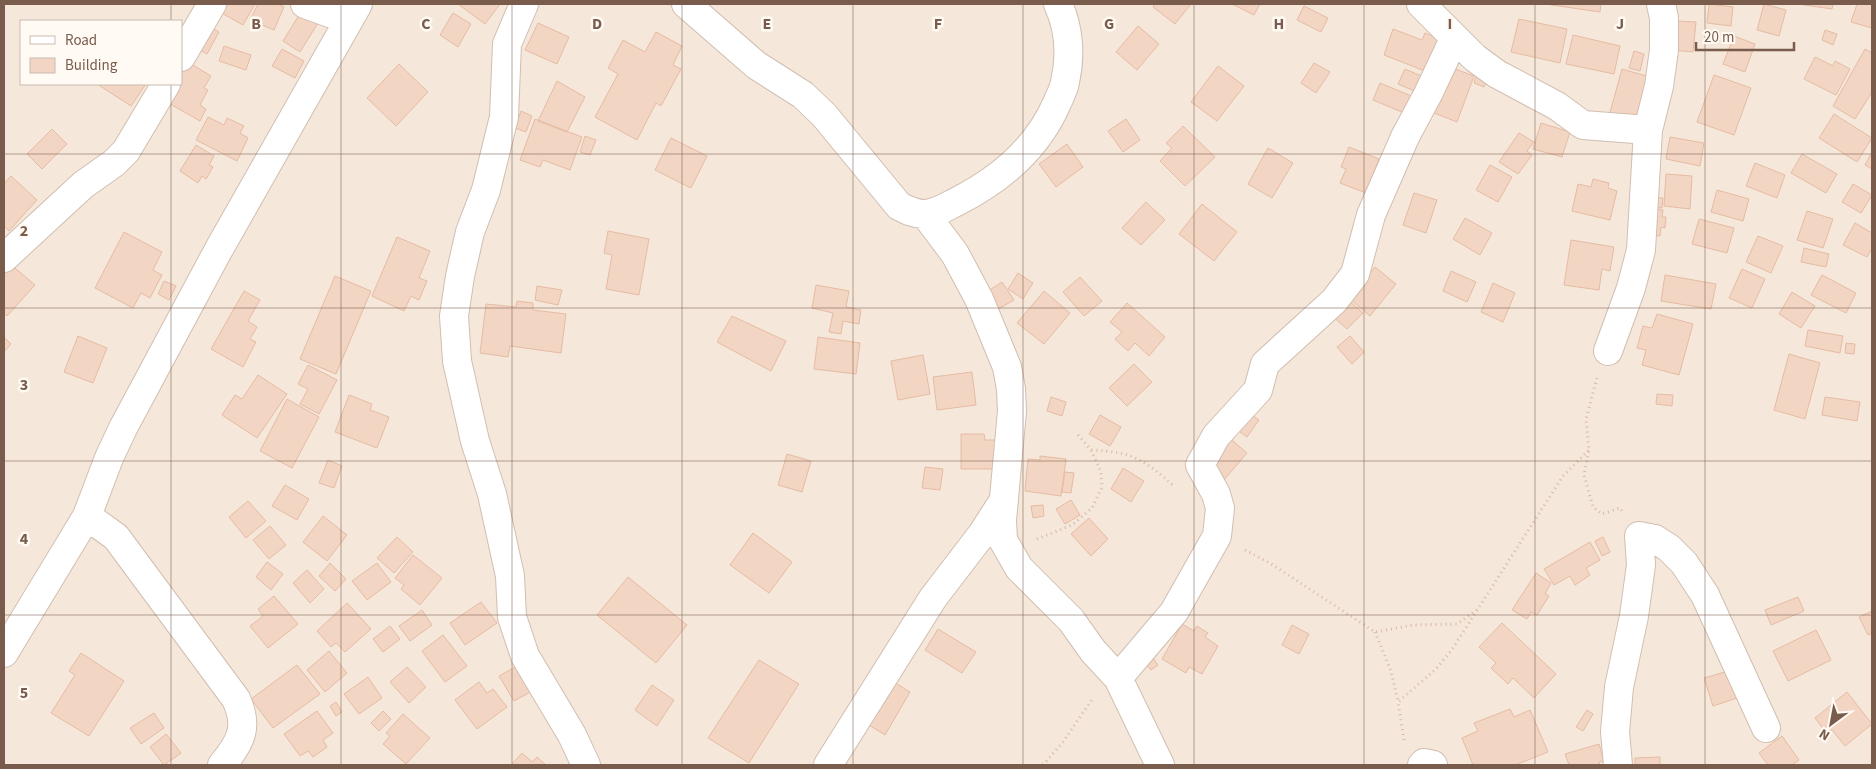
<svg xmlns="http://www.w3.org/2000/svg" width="1876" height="769" font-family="'Source Sans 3',sans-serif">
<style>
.residential{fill:#f5e8da;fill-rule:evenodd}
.building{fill:#f3d5c3;stroke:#e6bba3}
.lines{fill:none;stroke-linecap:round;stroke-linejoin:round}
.minor-casing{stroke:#d1beb0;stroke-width:30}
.path{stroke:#d9b8a5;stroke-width:3;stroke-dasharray:1 4;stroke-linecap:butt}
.minor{stroke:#fff;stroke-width:28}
.grid{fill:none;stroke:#7a5c4d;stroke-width:1;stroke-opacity:0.55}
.grid-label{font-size:16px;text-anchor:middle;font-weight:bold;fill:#7a5c4d;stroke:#fffaf3;stroke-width:5;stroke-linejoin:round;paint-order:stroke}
</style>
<rect width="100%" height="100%" fill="#fdf6ec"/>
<path class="residential" d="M4 4H1872V765H4ZM21 21H181V84H21Z"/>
<path class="building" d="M223 4H255L243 25 218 11Z
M258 4H277L284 7 274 30 250 20Z
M458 4H500L485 24Z
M1155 4H1191L1175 24 1153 7Z
M1232 4H1260L1254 15Z
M1545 4H1601L1600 12Z
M1709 4 1733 7 1731 26 1707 23Z
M1764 4 1786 10 1779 36 1757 30Z
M1798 4H1833L1832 9Z
M1857 4H1872V28L1851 22Z
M1304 6 1328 18 1321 32 1297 20Z
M301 12 318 23 300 52 283 41Z
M453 13 471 24 458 47 440 35Z
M1519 19 1567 29 1560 63 1511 52Z
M1675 21 1696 22 1693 52 1672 50Z
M538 23 569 37 557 64 525 50Z
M207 25 219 32 207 54 195 47Z
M1138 26 1159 44 1137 70 1116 52Z
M1393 29 1422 40 1425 33 1442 40 1430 73 1384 55Z
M1825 30 1837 34 1833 45 1822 40Z
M656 32 682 46 673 65 681 69 661 106 656 103 637 140 595 117 618 74 608 68 623 40 645 52Z
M1573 35 1620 46 1614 74 1566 64Z
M1734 36 1755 44 1745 72 1723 64Z
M224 46 251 55 246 70 219 61Z
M282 49 304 61 295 78 272 66Z
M1865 49 1872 53V92L1855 119 1833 106Z
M1634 51 1644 54 1640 71 1629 68Z
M1815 57 1833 66 1835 61 1850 69 1836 95 1804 79Z
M188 62 211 76 204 88 208 90 200 105 206 109 200 121 165 101 175 84H181V74Z
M1314 63 1330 72 1316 93 1301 83Z
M399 64 428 92 396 126 367 98Z
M1218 66 1244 86 1217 121 1191 102Z
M1447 66 1474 76 1457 122 1429 111Z
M1405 69 1426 78 1419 93 1398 84Z
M1622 69 1650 77 1637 124 1609 116Z
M1477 73 1488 77 1484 87 1474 83Z
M1714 75 1751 88 1734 135 1697 122Z
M557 81 585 97 567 132 538 121Z
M1380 83 1416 98 1409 115 1373 100Z
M97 84H146L131 106Z
M521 111 532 116 526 132 515 128Z
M1834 114 1872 138 1857 162 1819 138Z
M208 117 224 125 227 118 244 126 240 133 248 138 237 161 196 140Z
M535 119 582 137 570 170 543 160 540 167 520 160Z
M1126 119 1140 140 1123 152 1108 131Z
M1541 123 1570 132 1562 157 1533 149Z
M1183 126 1215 157 1185 186 1160 161 1172 148 1166 143Z
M52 129 67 144 42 169 27 154Z
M1519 133 1534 142 1527 151 1532 155 1518 174 1499 162Z
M585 136 596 140 590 155 580 152Z
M1670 137 1704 143 1700 166 1666 159Z
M671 138 707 156 691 188 655 170Z
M1067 144 1083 167 1056 187 1039 164Z
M196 145 214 156 209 165 213 167 206 179 202 176 198 183 180 171Z
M1349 147 1379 159 1366 193 1340 183 1346 169 1341 167Z
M1268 148 1293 163 1272 198 1248 184Z
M1872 152V169L1865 165Z
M1802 154 1837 174 1826 193 1791 173Z
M1755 163 1785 175 1777 198 1746 186Z
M1490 165 1512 177 1498 202 1476 190Z
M1666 174 1692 176 1690 209 1664 206Z
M11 176 37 200 9 231 4 226V184Z
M1593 179 1609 183 1608 188 1617 191 1610 220 1572 211 1578 184 1591 187Z
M1853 184 1872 195 1861 213 1842 202Z
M1717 190 1749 199 1743 221 1711 212Z
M1414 193 1437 200 1426 233 1403 225Z
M1650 197 1663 198 1662 208 1649 207Z
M1146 202 1165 220 1141 245 1122 228Z
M1202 204 1237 232 1214 261 1179 234Z
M1649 209 1663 210 1662 217H1666L1665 228 1661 227 1660 236 1646 234Z
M1807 211 1833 219 1823 248 1797 240Z
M1465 218 1492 233 1480 255 1453 239Z
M1699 219 1734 228 1727 253 1692 244Z
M1855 223 1872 233V248L1867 257 1843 245Z
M608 231 649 239 639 295 606 289 612 255 604 253Z
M124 232 162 252 153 270 162 275 150 298 141 293 133 308 95 288Z
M1758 236 1783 246 1771 273 1746 262Z
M397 237 430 251 419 278 427 281 419 300 411 296 404 311 372 296Z
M1571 240 1614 247 1610 271 1602 269 1599 290 1564 285Z
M1804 248 1829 254 1826 267 1801 262Z
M9 263 35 285 7 316 4 313V269Z
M1375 267 1396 284 1370 316 1349 298Z
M1742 269 1765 279 1752 308 1729 298Z
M1451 271 1476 282 1467 302 1443 291Z
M1018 273 1033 283 1023 299 1008 289Z
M1665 275 1716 284 1711 309 1661 301Z
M1822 275 1856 293 1846 313 1811 295Z
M335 276 371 291 336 374 300 359Z
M1080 277 1102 301 1084 316 1063 292Z
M164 281 176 286 169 300 158 294Z
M1002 282 1014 300 998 309 988 291Z
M1493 283 1515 293 1503 322 1481 312Z
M816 285 849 291 846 307 861 310 859 324 843 321 841 334 829 332 833 313 812 308Z
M537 286 562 290 558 305 535 300Z
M244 291 260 300 248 321 257 327 250 339 256 342 243 367 211 349Z
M1044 291 1070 313 1044 344 1017 323Z
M1792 292 1815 306 1801 328 1779 314Z
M1345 297 1363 313 1347 329 1330 314Z
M517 301 533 303V310L566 314 561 353 510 346 508 357 480 353 486 304 516 307Z
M1127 303 1165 337 1149 356 1135 343 1128 351 1115 339 1122 332 1110 322Z
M1657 314 1693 324 1679 375 1642 365 1646 350 1637 348 1643 326 1652 328Z
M732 316 786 341 771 371 717 342Z
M1808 330 1843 336 1840 353 1805 346Z
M78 336 107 348 93 383 64 372Z
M1350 336 1364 352 1352 364 1337 347Z
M4 337 11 344 4 352Z
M818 337 860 343 856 374 814 369Z
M1846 343 1855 344 1854 354 1845 353Z
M1789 354 1820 363 1805 419 1774 410Z
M923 355 930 394 898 400 891 361Z
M1134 364 1152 382 1127 406 1109 388Z
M308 365 337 380 319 414 300 404 308 389 298 384Z
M972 372 976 405 937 410 933 377Z
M258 375 287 394 257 438 222 415 235 395 242 399Z
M1657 394 1673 395 1672 406 1656 404Z
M349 395 372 404 370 410 389 417 377 448 335 432Z
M1051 397 1066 402 1062 416 1047 411Z
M1825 397 1860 402 1857 421 1822 415Z
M287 399 319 417 292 468 260 451Z
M1244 410 1259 420 1247 437 1232 426Z
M1100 415 1121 427 1110 446 1089 434Z
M961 434H984L985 440H998V469H961Z
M1227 436 1247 453 1224 480 1203 462Z
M787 454 811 461 802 492 778 485Z
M1040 456 1066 459 1061 496 1025 491 1028 459 1040 460Z
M328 460 342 466 334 488 319 483Z
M925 467 943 469 940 490 922 488Z
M1123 468 1144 481 1131 502 1111 489Z
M1065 472 1074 473 1071 493 1062 492Z
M285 485 309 499 297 520 272 506Z
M1071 500 1080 515 1065 524 1056 509Z
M248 501 266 521 246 538 229 517Z
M1043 505 1044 516 1033 518 1031 506Z
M323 516 347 535 327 561 303 542Z
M1089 518 1108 539 1091 556 1071 534Z
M270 526 286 545 269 559 253 540Z
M753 533 792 562 769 593 730 565Z
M397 537 413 552 394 573 377 558Z
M1603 537 1610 552 1602 556 1595 541Z
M1590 542 1600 560 1586 568 1590 575 1575 585 1570 576 1554 585 1544 569Z
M413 555 442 578 420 605 401 589 404 585 395 578Z
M267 562 283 574 271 590 256 577Z
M330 563 346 579 335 591 319 576Z
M377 563 391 582 367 600 352 581Z
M307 570 324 589 310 603 293 583Z
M1536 573 1551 583 1545 594 1549 596 1537 615 1531 612 1527 619 1512 610Z
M628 577 687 625 656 663 597 615Z
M274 596 298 624 268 648 250 626 263 616 258 609Z
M1798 597 1804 611 1771 625 1765 610Z
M481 602 497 623 465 645 450 623Z
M347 603 371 629 345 652 336 643 331 647 317 631Z
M422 610 432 625 410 641 399 626Z
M1872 611V633L1868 635 1859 617Z
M1502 623 1556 674 1534 698 1513 678 1508 684 1491 668 1496 663 1479 647Z
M1182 624 1194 631 1197 626 1208 633 1205 637 1218 646 1202 674 1189 667 1186 673 1162 659Z
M1292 625 1309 634 1299 654 1282 645Z
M390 626 400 639 383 652 373 639Z
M938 629 976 652 962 673 925 650Z
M1816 630 1831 660 1788 681 1773 651Z
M443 635 467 666 445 682 422 651Z
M329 651 347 673 325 692 307 670Z
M81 653 124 681 89 736 51 713 75 675 69 671Z
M1150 654 1158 665 1151 670 1143 660Z
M759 660 799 684 749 763 708 738Z
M297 665 320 694 273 728 251 699Z
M519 665 534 690 514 701 499 676Z
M407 667 426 687 409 703 390 682Z
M1732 670 1740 697 1713 706 1704 678Z
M368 677 382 698 359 714 344 694Z
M479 682 487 693 493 689 507 707 477 729 455 700Z
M894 682 910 692 885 735 869 725Z
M652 685 674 700 657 726 635 710Z
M1847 692 1872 724 1845 746 1832 730 1827 734 1815 718Z
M336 702 342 712 336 716 330 706Z
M1510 709 1514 717 1530 710 1548 752 1515 765H1473L1462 738 1478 731 1474 723Z
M1587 710 1593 714 1583 731 1576 727Z
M317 711 333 733 323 740 327 747 313 757 308 751 300 756 284 734Z
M383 711 391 719 379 731 371 723Z
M154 713 164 728 141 744 130 728Z
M403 714 430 738 406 764 383 744 390 736 386 733Z
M166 734 181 753 164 765 150 747Z
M1782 736 1799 760 1792 765H1768L1759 753Z
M1599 744 1604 761 1599 762 1600 765H1569L1565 754Z
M522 753 532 762 537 757 546 765H511Z
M1660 757V765H1635V758Z"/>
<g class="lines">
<defs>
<path id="minor" d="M305 4 349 20
M524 4 507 44 504 117 486 190 470 232 460 276 454 316 457 361 475 441 492 494 510 576 512 617 525 656 572 735 586 765
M686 4 756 65 803 95 824 115 899 206C907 210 914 214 924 214 935 214 946 207 956 202 1000 180 1037 149 1057 103 1060 96 1064 89 1065 82 1071 56 1069 28 1058 4
M1421 4 1475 58 1497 74 1557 106 1583 125 1648 130
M181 57 212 4
M925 214 955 254 979 299 1007 367 1011 389 1012 411 1002 520 1003 540 1019 568 1071 620 1093 651 1118 678 1160 765
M4 258 83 185 114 163 126 151 166 84
M1608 351 1631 288 1641 250 1648 130 1659 86 1664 50V18L1661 4
M87 516 116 537 236 699C249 727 241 742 222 765
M4 653 87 516 109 458 123 428 219 249 358 4
M1118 678 1174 612 1217 536 1220 508 1216 494 1200 465 1216 436 1258 390 1265 364 1334 301 1355 274 1371 215 1405 137 1428 94 1454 39
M828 765 933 598 982 534 1004 500
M1422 765 1424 763 1433 765
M1618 765 1615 732 1619 687 1634 616 1641 565 1639 536 1655 539 1669 548 1684 563 1705 595 1766 728"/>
</defs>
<use href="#minor" class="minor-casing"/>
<path class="path" d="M1597 378 1586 419 1589 450 1584 475 1593 507 1602 514 1620 508 1622 511
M1078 435 1091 450C1134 452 1143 459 1175 487
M1037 539 1072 525 1092 508 1102 487 1101 472 1091 450
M1245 550 1273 565 1375 632 1413 625 1457 624 1478 609
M1375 632 1391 671 1398 702
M1404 740 1398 702 1435 670 1451 651 1563 476 1589 450
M1043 765 1063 742 1093 698"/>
<use href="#minor" class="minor"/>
</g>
<path class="grid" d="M171 4V21M341 4V765M512 4V765M682 4V765M853 4V765M1023 4V765M1194 4V765M1364 4V765M1535 4V765M1705 4V765M171 84V765M4 154H1872M4 308H1872M4 461H1872M4 615H1872"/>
<g class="grid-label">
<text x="256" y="29">B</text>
<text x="426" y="29">C</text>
<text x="597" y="29">D</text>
<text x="767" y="29">E</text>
<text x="938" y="29">F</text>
<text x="1109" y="29">G</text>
<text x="1279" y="29">H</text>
<text x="1450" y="29">I</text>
<text x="1620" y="29">J</text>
<text x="24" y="236">2</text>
<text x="24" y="390">3</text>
<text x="24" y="544">4</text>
<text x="24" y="698">5</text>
</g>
<rect width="1876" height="769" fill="none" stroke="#7a5c4d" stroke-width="10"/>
<rect x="20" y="20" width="162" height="65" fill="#fffaf3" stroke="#cabbb1"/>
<rect x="30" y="36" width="25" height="8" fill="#ffffff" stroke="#cabbb1"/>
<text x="65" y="45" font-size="15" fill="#7a5c4d">Road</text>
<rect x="30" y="58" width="25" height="15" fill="#f3d5c3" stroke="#cabbb1"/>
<text x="65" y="70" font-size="15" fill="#7a5c4d">Building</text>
<g transform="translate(1831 724) rotate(212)" stroke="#fffaf3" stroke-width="4" paint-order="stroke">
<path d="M0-4L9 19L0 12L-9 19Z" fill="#7a5c4d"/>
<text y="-8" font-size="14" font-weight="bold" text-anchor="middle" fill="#7a5c4d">N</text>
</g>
<path d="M1696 42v8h98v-8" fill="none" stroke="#7a5c4d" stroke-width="2.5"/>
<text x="1704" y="42" font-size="15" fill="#7a5c4d" stroke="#fffaf3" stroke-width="4" paint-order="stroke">20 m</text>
</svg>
